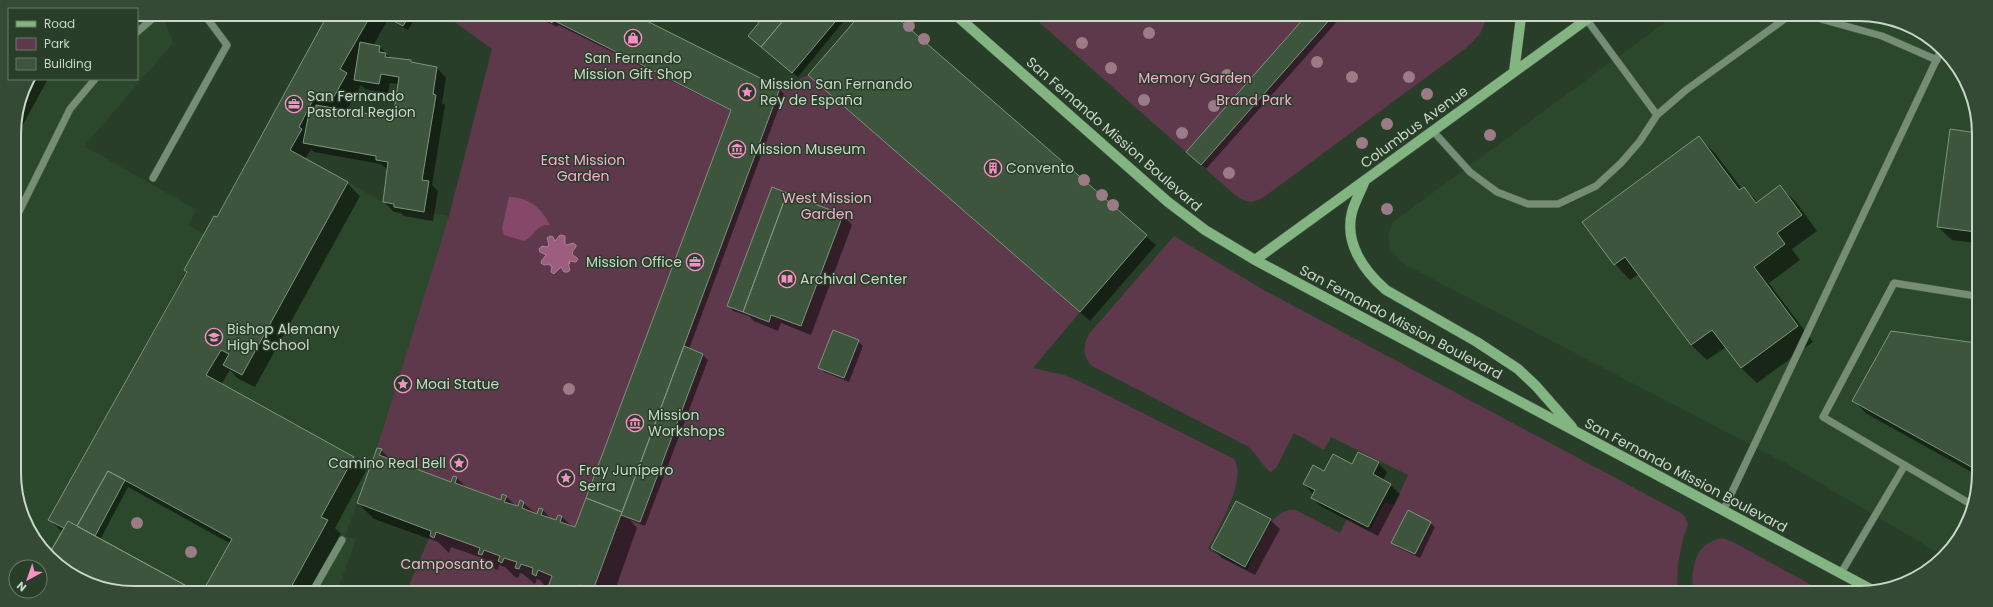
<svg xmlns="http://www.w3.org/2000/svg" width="1993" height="607" font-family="Poppins,sans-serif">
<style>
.built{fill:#2c482c}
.green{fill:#5e394c}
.forest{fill:#864869}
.water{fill:#9d5d7f;stroke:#aa8195}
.shadow{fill:#0007;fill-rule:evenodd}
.building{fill:#3d543d;stroke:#7c957b}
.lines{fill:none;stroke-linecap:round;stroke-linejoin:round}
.minor-casing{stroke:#475a47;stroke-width:8}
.major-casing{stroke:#475a47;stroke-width:11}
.minor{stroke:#748d74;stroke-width:7}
.major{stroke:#82b582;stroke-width:10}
.tree{fill:#9a7b86}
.labels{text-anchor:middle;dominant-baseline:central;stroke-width:3;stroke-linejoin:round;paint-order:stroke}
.poi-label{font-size:14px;fill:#c9d6c8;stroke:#283e28;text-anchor:start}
.park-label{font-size:14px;fill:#f8add3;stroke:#283e28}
.street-label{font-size:14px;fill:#c9d6c8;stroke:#283e28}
.rim{fill:none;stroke:#c9d6c8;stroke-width:2}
</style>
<rect width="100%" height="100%" fill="#283e28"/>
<path class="built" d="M137 14H162L173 43 84 146 197 210 188 225 204 234 214 216 217 217 263 134 383 202 394 204V207L449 216 380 440 345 536 356 540 338 589H103L74 577 44 552 16 496 14 126 23 88 29 79H137Z
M1671 18H1890L1944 49 1967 81 1977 111 1975 504 1963 533 1944 556 1782 461 1408 266 1400 261 1390 248 1388 234 1393 222Z"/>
<path class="green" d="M445 15H537L552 23 553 20 731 110 575 527 560 522 562 516 558 515 556 520 541 515 543 509 539 508 537 514 522 508 524 502 518 506 504 502 506 495 502 494 501 500 455 483 457 477 453 476 451 482 379 455 381 449 377 448 449 216 492 49Z
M1032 16 1487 17 1480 34 1466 48 1264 197C1252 204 1247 203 1235 195Z
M808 75 1080 312 1033 368 1064 375 1083 383 1234 459C1248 479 1217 530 1208 549L1247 570C1257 550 1269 507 1296 510L1340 533 1347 519 1369 531 1385 502 1394 505 1408 475 1331 437 1324 450 1294 433 1276 468 1271 472C1264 469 1257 453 1247 446L1092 366C1082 355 1083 346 1089 334L1174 236 1262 289 1681 513 1685 517 1688 524 1683 539 1678 564 1677 592 593 590 780 88Z
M436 532 480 548 478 554 482 555 484 550 500 556 498 562 502 563 504 558 517 562 515 568 519 569 521 564 533 568 532 574 535 575 538 570 552 576 547 590H407L430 536 433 537Z
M1722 538 1733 542 1826 593 1692 592C1693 568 1692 544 1722 538Z"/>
<path class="forest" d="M509 197C528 197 542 208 550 225 536 224 535 236 524 241L504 235 502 228Z"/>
<path class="water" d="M560 235 565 236V244L567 245 573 243 576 245V247L572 252 573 253 572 254 578 259 576 262 569 261 570 264 568 263 570 270 568 272H564L561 267 554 274 551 272 552 266H550V264L544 265 541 263 542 260 546 255 540 252 539 249 542 246 547 247 549 245 547 238 550 236 553 237 555 241Z"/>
<path class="shadow" d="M329 14 417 15 408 30 388 19 373 46 380 47 391 59 411 61 414 64 437 68 446 78 442 103 445 105 432 185 438 191 433 221 404 216 401 213 394 212 384 202 388 170 381 164 314 152 311 149 305 159 347 183 360 196 255 387 237 378 230 370 221 385 353 458 366 471 335 528 341 534 311 589H206L231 544 128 487 100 540 189 589H103L62 532 49 519ZM390 83 399 84 394 119 346 111 361 85 365 89 388 93ZM314 144 382 155 381 157 314 146Z
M533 15H632L779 89 784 94 689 349 703 355 708 360 645 526 630 520 637 528 615 590H548L540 580 537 579 535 584 523 574 520 573 518 578 515 577 505 567 499 565 498 570 495 569 485 559 451 547 449 553 438 542 374 519 358 503 381 450 392 461 452 483 457 478 468 489 501 501 506 496 517 507 523 503 538 515 540 509 543 510 553 521 557 522 559 516 562 517 575 529 732 111 558 25 557 27Z
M766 15 848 16 798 77 754 40Z
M861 16H894L1156 245 1090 321 809 75Z
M1306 17H1341L1206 169 1187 152Z
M29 79H48L14 141V126L23 88Z
M1977 134 1976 243 1952 240 1938 227Z
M1699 138 1715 153 1742 189 1744 188 1758 202 1780 187 1796 202 1817 231 1792 249 1800 260 1769 283 1813 342 1757 383 1741 368 1726 347 1707 360 1691 345 1639 274 1630 280 1615 264 1584 222Z
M843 215 852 225 811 335 781 323 778 331 754 321 749 316 733 311 729 306Z
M858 341 863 346 849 382 824 372 819 367Z
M1976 344 1975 474 1867 414 1853 400Z
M1378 463 1387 472 1383 481 1390 485 1400 494 1378 536 1322 507 1312 498 1313 494 1304 484 1325 472 1352 466Z
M1270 520 1280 529 1255 575 1222 558 1212 548Z
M1430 523 1435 527 1420 558 1397 547 1393 542Z"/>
<path class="building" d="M328 14 371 15 340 69 347 73 331 102 316 94 299 127 302 129 290 150 348 182 242 375 223 365 229 354 221 350 206 375 354 457 321 517 328 520 290 589H204L232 539 108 471 77 526 192 589H103L74 577 48 556 64 528 48 520 187 272 184 270 214 216 217 217Z
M382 15H410L403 26Z
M537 15H552L549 21Z
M552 15H635L780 88 622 512 586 498 731 110 553 20 552 23 549 21Z
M765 15 787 16 761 47 748 36Z
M787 16H840L792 73 761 47Z
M859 16H895L1147 235 1080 312 808 75Z
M1305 17H1332L1201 165 1186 152Z
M360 42 380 46 379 52 386 53 385 57 411 60V62L437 67 433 94 436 95 422 180 429 181 424 212 394 207V204L383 202 388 162 376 160V156L303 143 309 113 315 114 316 105 393 118 399 77 381 74 379 84 354 80Z
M1950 129 1977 133 1976 232 1937 227Z
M1699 136 1739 190 1744 187 1756 203 1780 185 1802 215 1777 233 1785 244 1754 267 1798 326 1741 368 1712 330 1691 345 1625 257 1614 265 1582 222Z
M772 187 787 193 743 312 727 306Z
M787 193 843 215 801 326 771 315 769 322 743 312Z
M833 330 859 340 844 378 818 368Z
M1891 331 1976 343 1975 469 1852 401Z
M684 346 703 354 640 522 621 515Z
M377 448 382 449 379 455 451 482 453 476 457 477 455 483 501 500 502 494 507 496 504 502 518 506 520 500 524 502 522 508 537 514 539 508 543 509 541 515 556 520 558 515 562 516 560 522 575 527 586 498 622 512 593 590 579 585 577 590H547L552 576 538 570 536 576 532 574 533 568 521 564 519 569 515 568 517 562 504 558 502 563 498 561 500 556 484 550 482 555 478 554 480 548 436 532 434 538 430 536 431 531 357 503Z
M1358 452 1379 462 1373 474 1391 484 1368 527 1311 498 1315 490 1303 484 1313 465 1324 471 1333 454 1352 464Z
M108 471 125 480 95 536 77 526Z
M1236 501 1271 519 1245 567 1211 548Z
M1408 510 1431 522 1415 554 1391 543Z
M68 521 95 536 192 589H103L74 577 48 556Z"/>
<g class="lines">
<defs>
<path id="minor" d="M1817 18 1882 36 1937 60
M1587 20 1657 115
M137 32 158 14
M1433 131 1470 172 1497 192 1528 204H1558L1596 186 1621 163 1640 141 1657 115 1686 90 1786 18
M153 178 227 45 204 14
M15 225 16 218 70 109 95 79
M1974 506 1823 417 1894 283 1976 296
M1723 511 1942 48
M1841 573 1905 465
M314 589 342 540"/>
<path id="major" d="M957 16 1168 202 1205 230 1255 260 1874 591
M1514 72 1521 17
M1365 180C1361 191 1355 201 1352 212 1344 243 1364 271 1386 290L1477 342 1518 369 1536 386 1572 427
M1255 260 1590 17"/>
</defs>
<use href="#minor" class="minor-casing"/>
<use href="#major" class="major-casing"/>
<use href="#minor" class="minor"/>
<use href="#major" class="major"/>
</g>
<g class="tree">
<circle cx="909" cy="26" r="6"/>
<circle cx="1149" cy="33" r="6"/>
<circle cx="924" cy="39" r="6"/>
<circle cx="1082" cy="43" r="6"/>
<circle cx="1317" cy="62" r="6"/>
<circle cx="1111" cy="68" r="6"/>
<circle cx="1227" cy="75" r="6"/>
<circle cx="1352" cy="77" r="6"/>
<circle cx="1409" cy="77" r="6"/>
<circle cx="1427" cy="94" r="6"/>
<circle cx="1144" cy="100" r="6"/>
<circle cx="1214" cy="106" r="6"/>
<circle cx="1387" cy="124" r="6"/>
<circle cx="1182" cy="133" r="6"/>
<circle cx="1490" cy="135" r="6"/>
<circle cx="1362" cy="143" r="6"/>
<circle cx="1229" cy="173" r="6"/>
<circle cx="1084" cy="180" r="6"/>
<circle cx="1102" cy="195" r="6"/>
<circle cx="1113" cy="205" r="6"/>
<circle cx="1387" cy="209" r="6"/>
<circle cx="569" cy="389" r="6"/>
<circle cx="137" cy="523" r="6"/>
<circle cx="191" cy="552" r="6"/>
</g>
<defs>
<symbol id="shop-ring" viewBox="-11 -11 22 22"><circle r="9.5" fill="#283e28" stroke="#fa8fc8" stroke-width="1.5"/><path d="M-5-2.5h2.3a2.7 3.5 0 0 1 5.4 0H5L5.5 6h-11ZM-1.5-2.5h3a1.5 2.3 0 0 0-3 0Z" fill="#fa8fc8"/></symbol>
<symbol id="sight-ring" viewBox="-11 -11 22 22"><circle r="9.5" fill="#283e28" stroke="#fa8fc8" stroke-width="1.5"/><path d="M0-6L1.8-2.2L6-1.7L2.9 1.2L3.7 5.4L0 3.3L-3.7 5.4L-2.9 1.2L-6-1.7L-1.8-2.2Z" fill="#fa8fc8"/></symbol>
<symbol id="office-ring" viewBox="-11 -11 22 22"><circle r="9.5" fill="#283e28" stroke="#fa8fc8" stroke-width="1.5"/><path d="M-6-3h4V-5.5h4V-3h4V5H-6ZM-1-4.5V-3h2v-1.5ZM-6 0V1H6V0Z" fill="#fa8fc8"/></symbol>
<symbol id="museum-ring" viewBox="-11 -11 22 22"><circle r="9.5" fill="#283e28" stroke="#fa8fc8" stroke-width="1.5"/><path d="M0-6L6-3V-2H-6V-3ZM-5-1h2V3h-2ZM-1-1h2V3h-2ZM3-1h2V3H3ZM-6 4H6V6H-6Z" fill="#fa8fc8"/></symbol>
<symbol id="building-ring" viewBox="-11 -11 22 22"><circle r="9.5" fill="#283e28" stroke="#fa8fc8" stroke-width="1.5"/><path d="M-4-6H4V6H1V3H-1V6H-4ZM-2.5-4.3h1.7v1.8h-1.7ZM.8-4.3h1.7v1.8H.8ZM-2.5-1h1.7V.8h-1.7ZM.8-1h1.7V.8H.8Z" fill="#fa8fc8"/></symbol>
<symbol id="library-ring" viewBox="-11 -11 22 22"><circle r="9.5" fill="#283e28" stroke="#fa8fc8" stroke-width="1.5"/><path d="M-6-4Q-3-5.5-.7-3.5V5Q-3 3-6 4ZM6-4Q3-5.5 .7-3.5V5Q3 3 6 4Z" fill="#fa8fc8"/></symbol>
<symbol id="school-ring" viewBox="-11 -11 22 22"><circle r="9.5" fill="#283e28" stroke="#fa8fc8" stroke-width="1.5"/><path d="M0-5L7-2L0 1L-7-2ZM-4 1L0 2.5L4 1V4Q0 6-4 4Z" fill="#fa8fc8"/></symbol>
</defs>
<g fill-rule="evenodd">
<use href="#shop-ring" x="623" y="28" width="20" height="20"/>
<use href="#sight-ring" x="737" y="82" width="20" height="20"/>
<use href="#office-ring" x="284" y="94" width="20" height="20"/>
<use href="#museum-ring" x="727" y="139" width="20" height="20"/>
<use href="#building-ring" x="983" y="158" width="20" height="20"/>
<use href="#office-ring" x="685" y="252" width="20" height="20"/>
<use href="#library-ring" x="777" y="269" width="20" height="20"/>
<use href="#school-ring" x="204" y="327" width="20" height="20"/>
<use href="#sight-ring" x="393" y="374" width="20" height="20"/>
<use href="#museum-ring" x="625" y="413" width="20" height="20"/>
<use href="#sight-ring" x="449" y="453" width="20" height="20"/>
<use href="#sight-ring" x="556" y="468" width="20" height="20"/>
</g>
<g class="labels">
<g class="poi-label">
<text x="633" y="58" text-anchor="middle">San Fernando<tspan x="633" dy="16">Mission Gift Shop</tspan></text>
<text x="760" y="84">Mission San Fernando<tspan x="760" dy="16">Rey de España</tspan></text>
<text x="307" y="96">San Fernando<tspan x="307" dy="16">Pastoral Region</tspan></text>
<text x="750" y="149">Mission Museum</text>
<text x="1006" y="168">Convento</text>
<text x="682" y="262" text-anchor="end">Mission Office</text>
<text x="800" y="279">Archival Center</text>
<text x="227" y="329">Bishop Alemany<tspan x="227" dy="16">High School</tspan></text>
<text x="416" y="384">Moai Statue</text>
<text x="648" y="415">Mission<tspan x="648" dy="16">Workshops</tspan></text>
<text x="446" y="463" text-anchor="end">Camino Real Bell</text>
<text x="579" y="470">Fray Junípero<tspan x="579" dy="16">Serra</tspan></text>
</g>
<g class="park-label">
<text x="1195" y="78">Memory Garden</text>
<text x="1254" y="100">Brand Park</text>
<text x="583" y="160">East Mission<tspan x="583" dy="16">Garden</tspan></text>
<text x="827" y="198">West Mission<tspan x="827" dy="16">Garden</tspan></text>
<text x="447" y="564">Camposanto</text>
</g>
<g class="street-label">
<text transform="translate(1414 127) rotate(-36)">Columbus Avenue</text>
<text transform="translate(1114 134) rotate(41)">San Fernando Mission Boulevard</text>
<text transform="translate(1401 322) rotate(28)">San Fernando Mission Boulevard</text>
<text transform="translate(1686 475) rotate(28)">San Fernando Mission Boulevard</text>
</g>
</g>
<path d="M0 0H1993V607H0ZM134 21H1859A113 113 0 0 1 1972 134V473A113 113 0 0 1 1859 586H134A113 113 0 0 1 21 473V134A113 113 0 0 1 134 21Z" fill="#354a35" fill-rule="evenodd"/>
<path class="rim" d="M134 21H1859A113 113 0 0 1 1972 134V473A113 113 0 0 1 1859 586H134A113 113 0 0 1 21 473V134A113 113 0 0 1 134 21Z"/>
<rect x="8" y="8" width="130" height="72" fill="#283e28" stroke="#687b68"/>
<rect x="16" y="21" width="20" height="6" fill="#82b582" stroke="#687b68"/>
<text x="44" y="28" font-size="12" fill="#c9d6c8">Road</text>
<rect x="16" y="38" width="20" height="12" fill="#5e394c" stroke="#687b68"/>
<text x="44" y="48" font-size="12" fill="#c9d6c8">Park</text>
<rect x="16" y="58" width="20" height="12" fill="#3d543d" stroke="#687b68"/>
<text x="44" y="68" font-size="12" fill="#c9d6c8">Building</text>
<g transform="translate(28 579) rotate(220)"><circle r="19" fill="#283e28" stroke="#687b68"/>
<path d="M0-3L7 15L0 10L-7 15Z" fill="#fa8fc8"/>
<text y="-6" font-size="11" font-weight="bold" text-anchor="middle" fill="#c9d6c8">N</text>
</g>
</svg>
